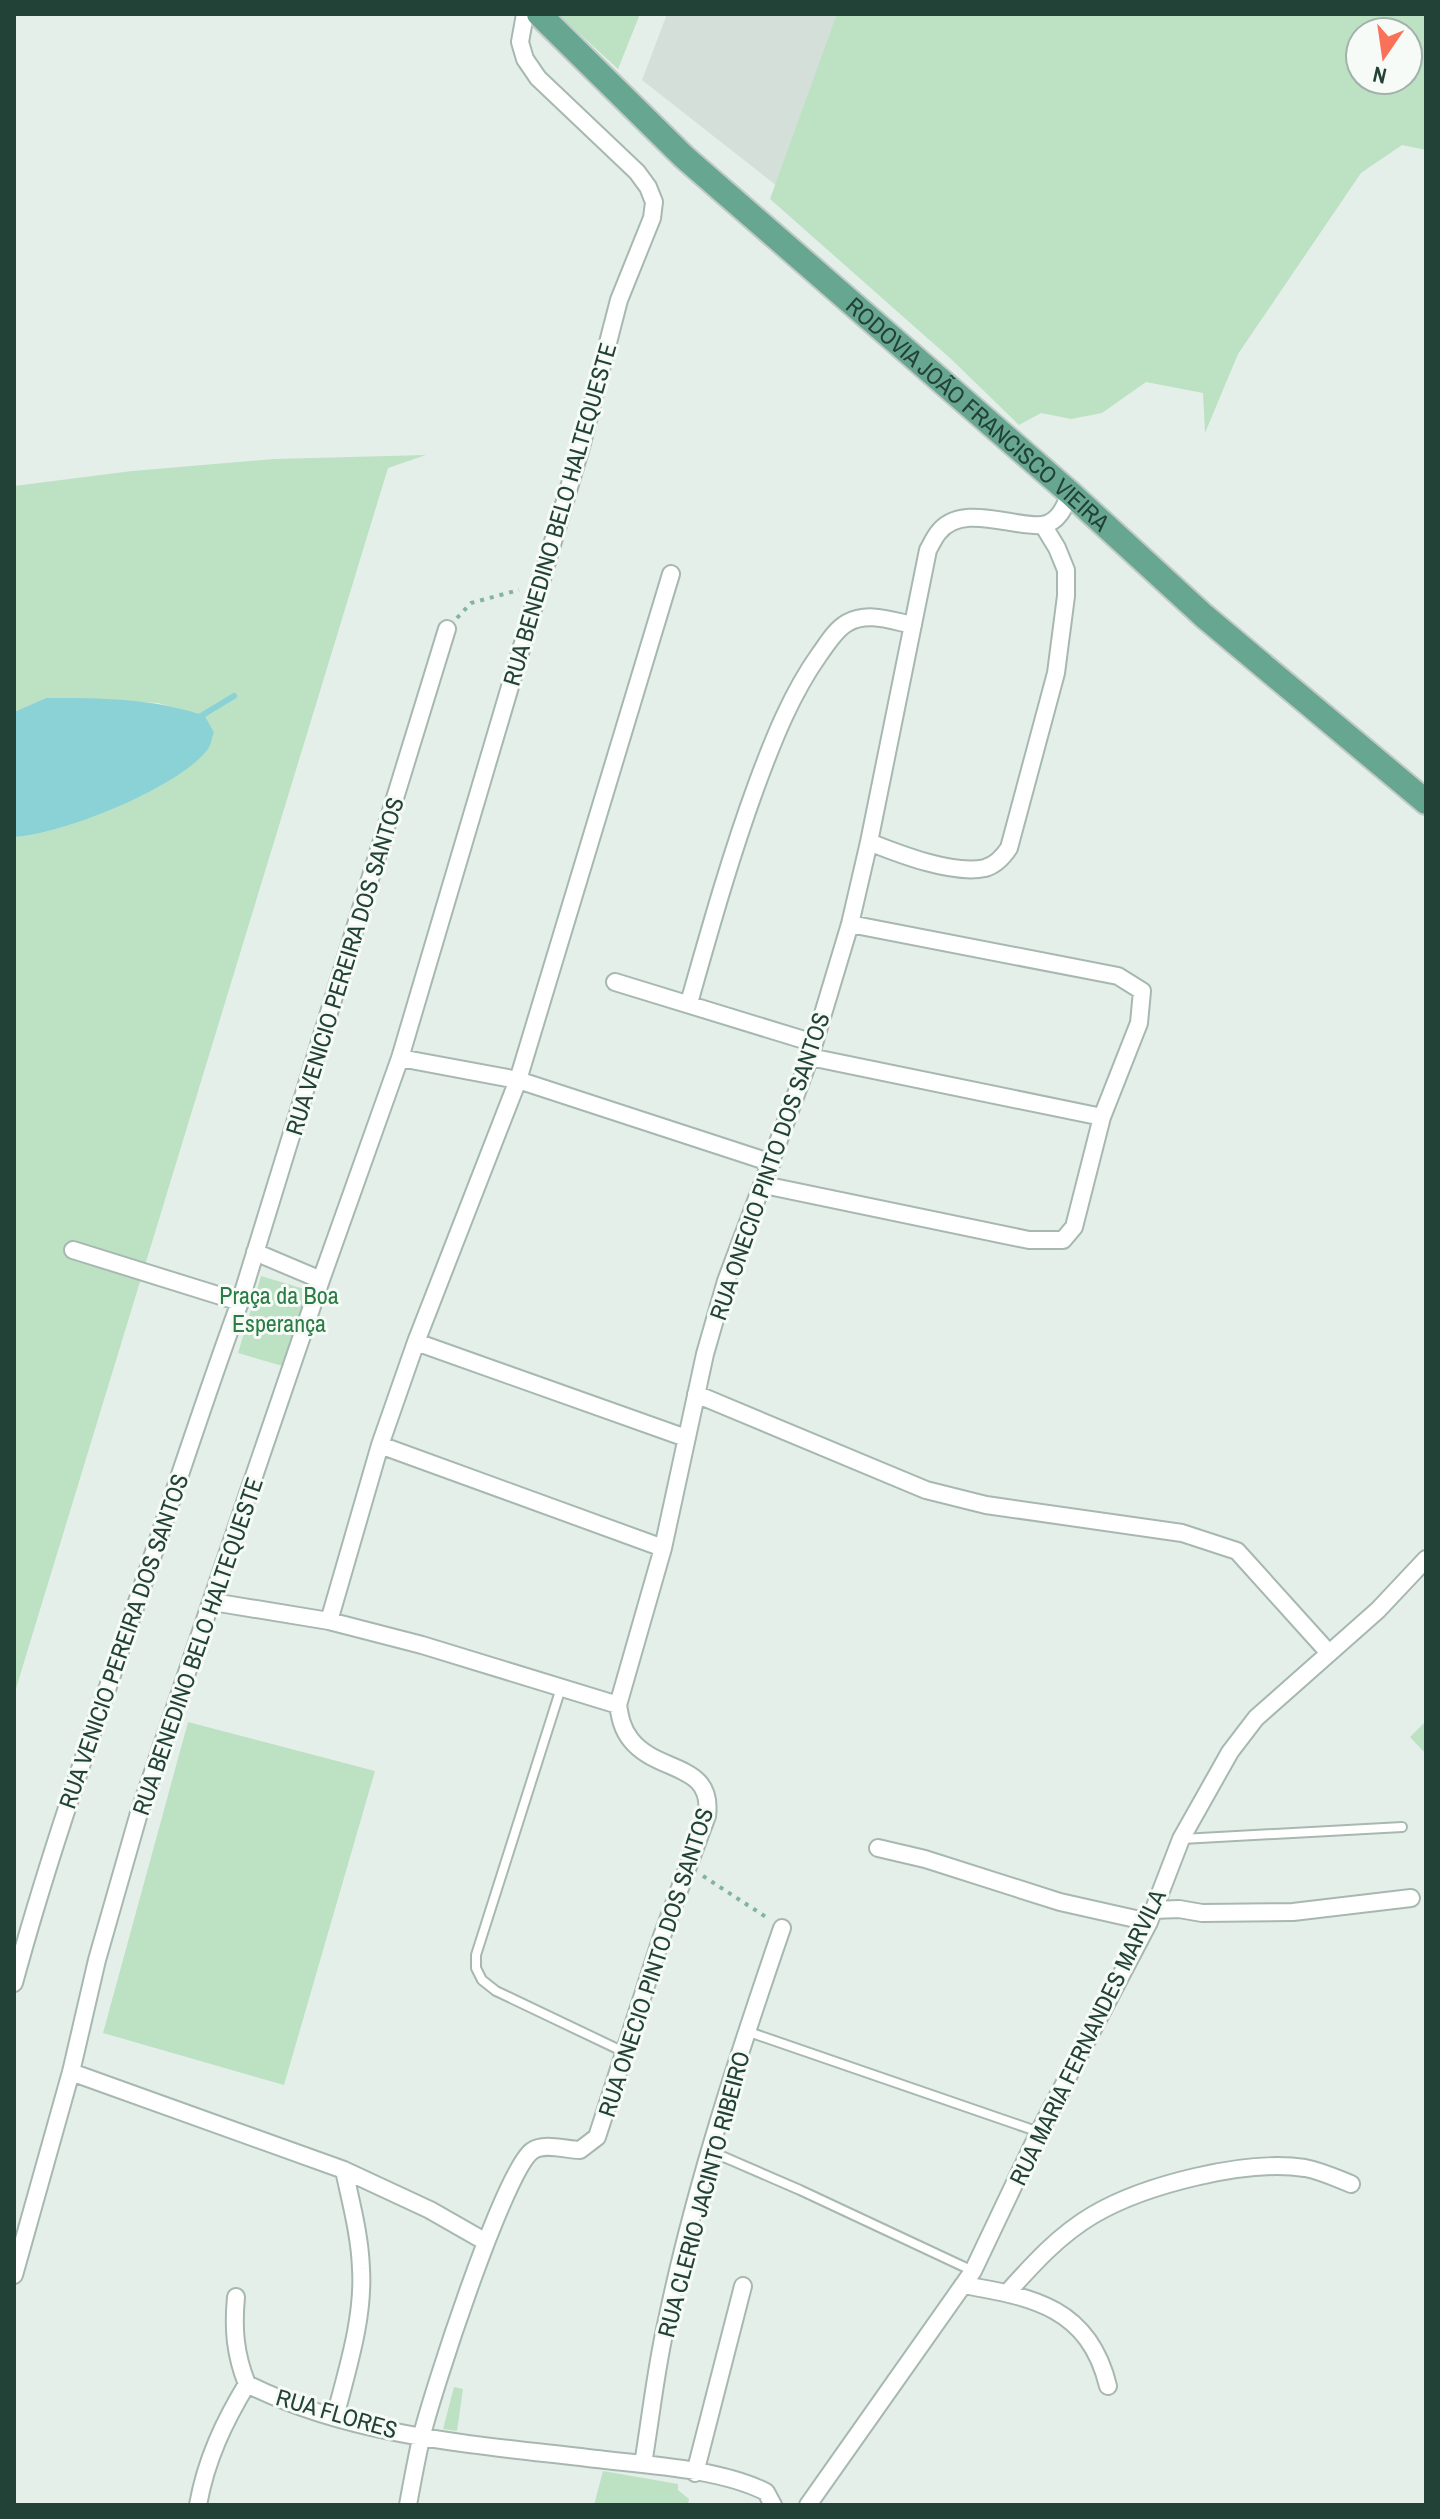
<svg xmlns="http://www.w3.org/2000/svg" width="1440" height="2519" font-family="'Archivo Narrow',sans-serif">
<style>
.built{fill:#d3dfd8}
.green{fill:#bde1c3;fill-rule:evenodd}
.water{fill:#8bd2d6}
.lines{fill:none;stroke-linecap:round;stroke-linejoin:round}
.stream{stroke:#8bd2d6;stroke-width:6}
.lane-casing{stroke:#a7b8b1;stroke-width:12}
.street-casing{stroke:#a7b8b1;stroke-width:20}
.primary-casing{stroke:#c1cac7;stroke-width:28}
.path{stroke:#84b4a1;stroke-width:4;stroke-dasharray:4 6;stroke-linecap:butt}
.lane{stroke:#fff;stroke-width:8}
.street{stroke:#fff;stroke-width:16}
.primary{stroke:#67a791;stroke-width:24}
.labels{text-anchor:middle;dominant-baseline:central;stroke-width:6;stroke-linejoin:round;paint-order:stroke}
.street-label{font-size:24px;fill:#234237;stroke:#f6fbf8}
.park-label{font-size:24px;fill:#2a7c42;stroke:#f6fbf8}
</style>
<rect width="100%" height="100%" fill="#e5efea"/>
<path class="built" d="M667 14H844L777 186 642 80Z"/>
<path class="green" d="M558 14H640L618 69Z
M837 14H1426V150L1402 145 1361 173 1238 354 1205 433 1203 393 1146 382 1102 413 1071 419 1041 413 1019 425 951 359 770 199ZM1408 32V80H1360V32Z
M426 455 388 468 14 1695V837C61 835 179 788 207 749 211 745 212 738 214 732L205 716 158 703 46 698 14 712V486L132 471 274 459Z
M261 1276 311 1291 286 1367 238 1353Z
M1426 1721V1754L1410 1737Z
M188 1722 375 1771 284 2085 103 2033Z
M454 2387 463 2389 457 2431 443 2429Z
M603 2471 678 2484V2490L689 2499 688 2505H594Z"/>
<path class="water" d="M46 698C101 698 153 698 205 716L214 732C212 738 211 745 208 749 179 788 61 835 14 837V712Z"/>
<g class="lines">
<path class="stream" d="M196 719 234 696"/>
<defs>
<path id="lane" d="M561 1688 476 1955V1968L482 1980 496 1991 624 2052
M1182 1839 1402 1827
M746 2031 1039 2132
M710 2151 800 2190 973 2271"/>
<path id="street" d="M869 842C899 854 953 875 985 868 996 865 1003 857 1009 848L1056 673 1066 596V570L1057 548 1043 525
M615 982 814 1043
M689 1003C710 929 731 854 758 781 774 738 792 693 819 655 827 644 835 630 847 623 868 611 892 621 913 625
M810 1057 1102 1117
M400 1058 518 1080 772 1163
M764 1185 1029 1240H1063L1074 1227 1102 1117 1139 1023 1142 991 1118 976 850 924
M73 1250 240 1302
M255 1252 321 1280
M416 1342 686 1438
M696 1394 926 1490 986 1505 1182 1533 1237 1551 1329 1653
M380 1445 663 1548
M213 1602 329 1621 422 1645 618 1705
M329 1621 380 1445 416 1342 518 1080 671 574
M878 1848 925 1859 1060 1902 1149 1922
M1154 1910 1179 1909 1202 1913 1293 1912 1411 1898
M14 1983C50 1850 97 1720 141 1590 174 1494 205 1397 240 1302L447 629
M71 2072 344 2170 430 2210 486 2242
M14 2275 71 2072 97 1960 139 1813 321 1280 400 1058 581 447 619 300 652 218 654 202 648 187 637 172 538 78 525 59 520 42 525 14
M963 2285C1034 2297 1089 2308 1108 2386
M1007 2293C1033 2264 1059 2235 1093 2215 1144 2185 1245 2159 1305 2168 1321 2171 1336 2178 1351 2184
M236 2297C233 2329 235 2354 247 2384 357 2439 484 2445 605 2460 652 2465 724 2470 766 2492L773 2505
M335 2417C347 2370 364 2318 361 2269 360 2236 351 2203 344 2170
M643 2464C651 2416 656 2367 667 2320 695 2186 738 2056 782 1928
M695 2473 743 2286
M198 2505C206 2460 224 2422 247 2384
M408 2505C412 2483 416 2461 421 2439 431 2396 504 2171 532 2151 544 2142 566 2150 580 2150L597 2137 662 1936 707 1816C714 1762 658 1774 631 1740 622 1729 620 1717 618 1705L663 1548 705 1354 726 1281 810 1057 850 924 869 842 928 550C931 545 934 538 938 533 961 502 1013 528 1042 525 1058 523 1065 507 1070 493
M808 2505 973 2271 1039 2132 1149 1922 1181 1839 1230 1752 1256 1718 1378 1610 1426 1559"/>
<g id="primary">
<path id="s1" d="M539 14 684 157 1070 493 1204 616 1426 802"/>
</g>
</defs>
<use href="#lane" class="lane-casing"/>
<use href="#street" class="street-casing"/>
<use href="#primary" class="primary-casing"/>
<path class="path" d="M457 618 471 603 519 590
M703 1876 769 1919"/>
<use href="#lane" class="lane"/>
<use href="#street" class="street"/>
<use href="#primary" class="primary"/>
</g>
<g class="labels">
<g class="street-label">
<text stroke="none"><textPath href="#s1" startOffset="594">RODOVIA JOÃO FRANCISCO VIEIRA</textPath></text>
<text transform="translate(559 514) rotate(-74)">RUA BENEDINO BELO HALTEQUESTE</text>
<text transform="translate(344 966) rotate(-73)">RUA VENICIO PEREIRA DOS SANTOS</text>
<text transform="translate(769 1166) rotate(-71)">RUA ONECIO PINTO DOS SANTOS</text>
<text transform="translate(123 1641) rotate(-71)">RUA VENICIO PEREIRA DOS SANTOS</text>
<text transform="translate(197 1646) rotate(-71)">RUA BENEDINO BELO HALTEQUESTE</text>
<text transform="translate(655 1962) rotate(-72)">RUA ONECIO PINTO DOS SANTOS</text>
<text transform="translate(1087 2037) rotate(-64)">RUA MARIA FERNANDES MARVILA</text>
<text transform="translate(703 2194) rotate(-75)">RUA CLERIO JACINTO RIBEIRO</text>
<text transform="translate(337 2413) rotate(16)">RUA FLORES</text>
</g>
<g class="park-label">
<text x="279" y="1295">Praça da Boa<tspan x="279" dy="28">Esperança</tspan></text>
</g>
</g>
<rect width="1440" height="2519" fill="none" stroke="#234237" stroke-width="32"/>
<g transform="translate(1384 56) rotate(193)"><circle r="38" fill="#f6fbf8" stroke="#a2b1ab" stroke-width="2"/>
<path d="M0-6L14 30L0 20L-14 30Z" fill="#f97158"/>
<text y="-12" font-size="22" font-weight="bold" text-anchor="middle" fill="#234237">N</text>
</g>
</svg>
